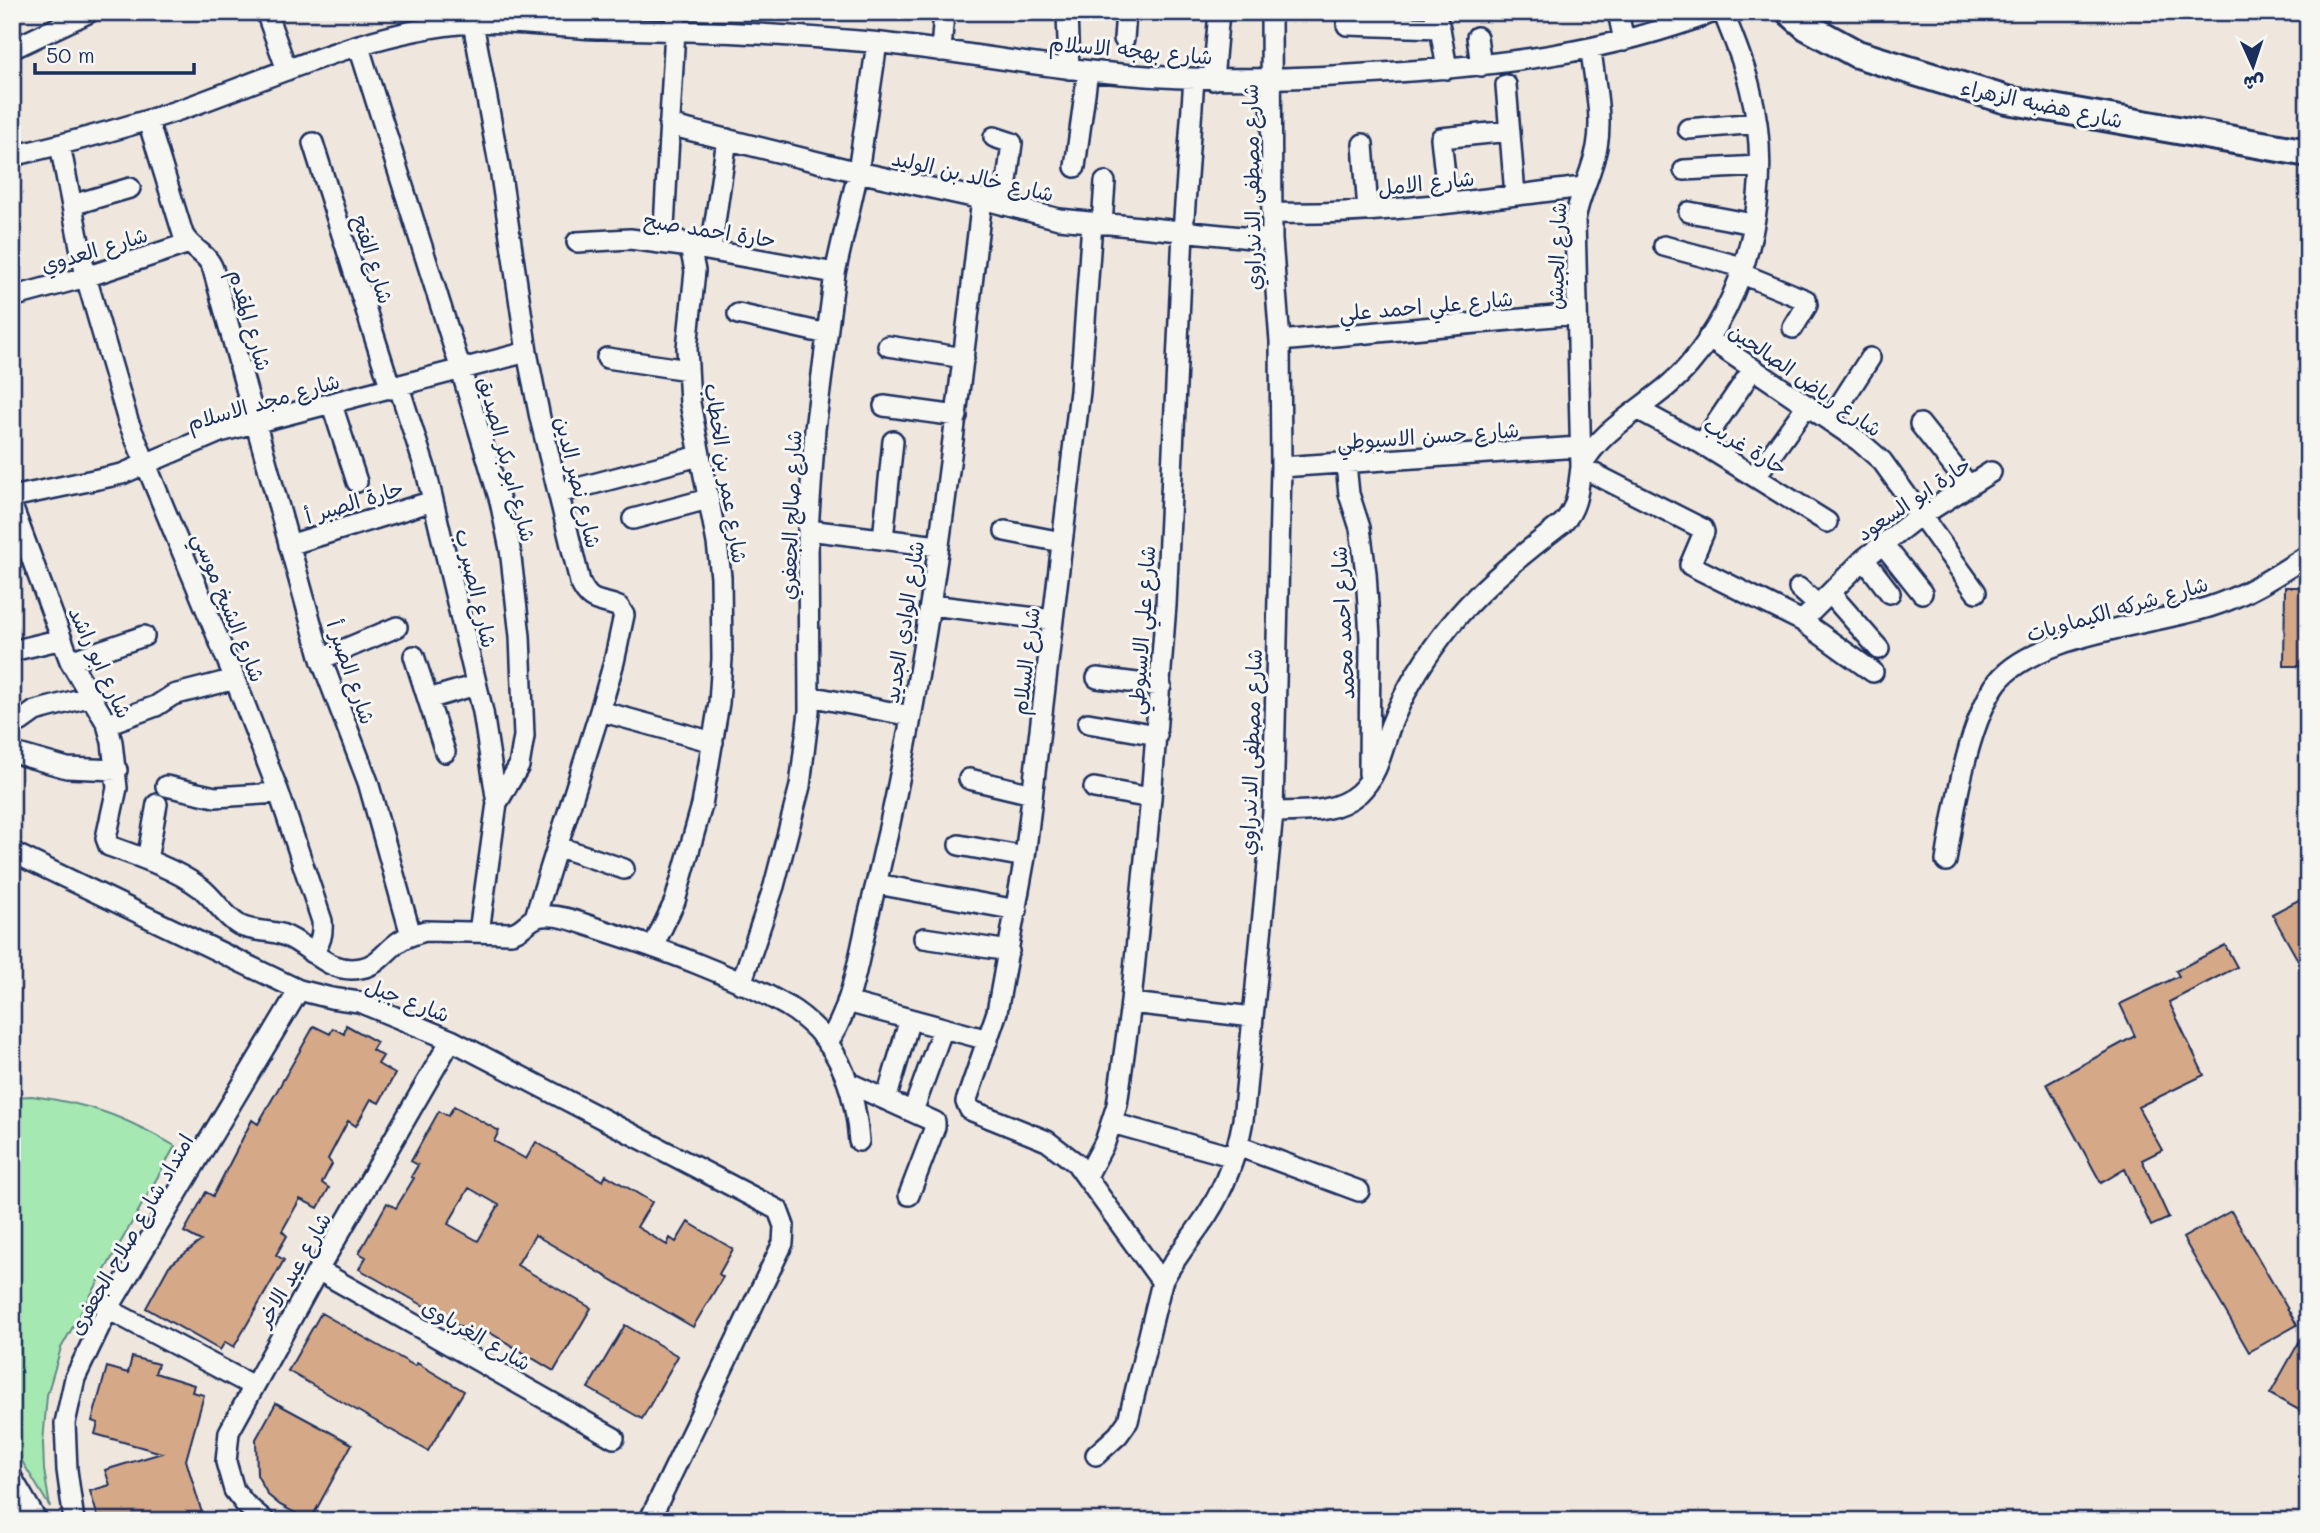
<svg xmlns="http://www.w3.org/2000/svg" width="2320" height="1533" font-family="Mali,'Playpen Sans Arabic',sans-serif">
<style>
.green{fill:#a6e8b1;stroke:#608c88;stroke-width:2}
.building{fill:#d5a887;stroke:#1b2f5e;stroke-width:2;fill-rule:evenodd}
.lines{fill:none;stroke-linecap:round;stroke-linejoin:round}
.street-casing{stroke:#1b2f5e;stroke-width:24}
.secondary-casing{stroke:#1b2f5e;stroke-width:32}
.street{stroke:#f6f6f2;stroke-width:19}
.secondary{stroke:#f6f6f2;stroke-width:26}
.labels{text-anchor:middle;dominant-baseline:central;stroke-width:6;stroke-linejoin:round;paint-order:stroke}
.street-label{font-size:21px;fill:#1b2f5e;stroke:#f6f6f2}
</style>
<rect width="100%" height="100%" fill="#efe6dd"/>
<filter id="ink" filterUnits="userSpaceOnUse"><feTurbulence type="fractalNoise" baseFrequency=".0143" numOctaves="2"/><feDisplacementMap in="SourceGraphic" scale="14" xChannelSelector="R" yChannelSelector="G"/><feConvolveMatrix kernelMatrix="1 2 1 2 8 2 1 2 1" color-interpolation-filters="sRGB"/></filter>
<g filter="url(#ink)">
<path class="green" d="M32 1096C91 1104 123 1116 175 1146L61 1348 47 1395 43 1443 44 1470 50 1507 12 1445V1097Z"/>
<path class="building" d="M2285 587H2308V666H2284Z
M2308 895V978L2272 914Z
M2225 945 2237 967 2169 1002 2204 1075 2138 1107 2162 1150 2142 1160 2169 1218 2151 1226 2125 1169 2101 1183 2047 1084 2135 1036 2120 1004 2179 976 2176 971Z
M346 1025 377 1042 372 1050 383 1056 378 1064 395 1074 379 1103 371 1099 356 1126 348 1121 328 1159 332 1164 322 1183 329 1188 318 1208 300 1199 282 1231 287 1236 276 1255 284 1260 234 1347 225 1342 220 1350 146 1308 169 1266 201 1241 184 1232 206 1192 213 1196 252 1120 258 1124 314 1026 330 1034 333 1028 344 1034Z
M454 1106 499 1131 494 1141 526 1159 536 1142 603 1181 606 1175 652 1202 637 1227 667 1245 670 1238 676 1242 688 1222 733 1249 719 1274 723 1277 693 1327 535 1235 517 1265 591 1308 554 1371 482 1328 477 1336 359 1269 366 1257 359 1253 387 1203 396 1208 414 1178 411 1177 418 1165 411 1161 439 1111 448 1116ZM469 1188 499 1205 478 1241 448 1224Z
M2231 1211 2297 1325 2249 1352 2183 1238Z
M321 1313 415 1366 417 1363 464 1391 428 1451 288 1371Z
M625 1325 678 1356 642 1419 588 1388Z
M2308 1326V1415L2270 1394Z
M132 1357 158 1364 155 1373 194 1385 192 1392 204 1395 186 1460 202 1513 177 1521H99L90 1491 110 1485 105 1470 162 1453 95 1434 98 1423 92 1421 107 1367 128 1373Z
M276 1403 352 1444 310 1521 280 1505 268 1495 257 1475 256 1439Z"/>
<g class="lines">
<defs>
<path id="street" d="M266 12 287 70
M1067 12 1069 69
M1434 12 1440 28 1447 69
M1618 12 1624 41
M473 23 501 175 527 352 540 418 580 582C590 605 600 599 619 607L624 615 614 662 600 711 535 917
M1347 25 1440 28
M1477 37 1481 66
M1124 39 1126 12
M359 47 461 370 500 501 510 549 520 636 524 736 519 766 497 803 479 932
M12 49 90 12
M941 51 944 12
M1213 80 1219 12
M1506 85 1515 195
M148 121 183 234C190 249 207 252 213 269L321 659 368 782 411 935
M669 125 858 172 982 199 1059 219 1272 240
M1688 129 1757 123
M994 137 1012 143 1004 205
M313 143 391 389
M1363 144 1368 211
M60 145 86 277 128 421 235 679 279 793 322 921C323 935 321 942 312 953
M12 156C72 142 130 127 188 107 277 75 376 29 471 23 515 20 558 28 601 29 692 30 781 34 871 42 955 50 1037 67 1121 74 1210 82 1294 79 1382 73 1496 66 1607 53 1714 12
M1075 167 1088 71
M1684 170 1759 166
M1448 203 1441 138 1510 131
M72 205 130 188
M1689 212 1753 224
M1272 213C1376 216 1480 199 1583 187
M1092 223 1080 391 1025 857 997 1012 966 1102 970 1110 1047 1141 1076 1163 1162 1282
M1102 224 1105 182
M577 242 630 239 690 247 835 273
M1664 246 1742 267
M711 250 727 139
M1740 273 1806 300 1807 305 1793 328
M12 297 86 277 189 243
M738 314 827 334
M1708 338 1859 441 1882 461 1976 592
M1280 341 1576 314
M888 346 964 358
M607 358 688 370
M399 387 426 471 483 712 497 803
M332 405 357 482
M884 406 957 416
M1639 410 1702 444 1827 522
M1830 420 1870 358
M1920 424 1969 486
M1702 444 1753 369
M1346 464 1349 494 1360 528 1366 573 1370 637 1369 774
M1281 467 1579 447
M1581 467C1604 423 1657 403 1689 365 1752 292 1774 180 1750 88 1744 62 1733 37 1723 12
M1581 467 1703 529 1704 532 1690 565 1802 621 1873 672
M1756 476 1807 405
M559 493 699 456
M12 497 122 474 220 432 527 352
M12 506 70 661 107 724 112 742 117 788 106 838 109 846C140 857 175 869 201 888 215 899 224 916 239 925 252 932 267 930 281 934 311 944 326 975 361 968 379 965 386 950 400 941 407 936 416 934 425 931L511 933C524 931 529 917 542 916 561 914 581 923 599 929 661 949 729 973 787 1006 797 1012 807 1020 816 1029 845 1059 856 1100 859 1141
M633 519 708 499
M808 530 938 546
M1005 531 1062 542
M883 539 893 441
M1883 544 1922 593
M289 545 433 501
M1864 559 1890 593
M1799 588 1818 605
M1830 593 1879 649
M931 605 1052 620
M1802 621 1864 559 1911 522 1991 472
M12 651 62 639
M414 656 445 752
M321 659 397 627
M70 661 144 636
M1097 678 1161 686
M809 696 911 716
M428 699 476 685
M600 711 713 742
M12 722 21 721 35 711 92 696
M1088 723 1157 735
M107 724 156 706 173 695 235 679
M18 754 67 768 117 770
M969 779 1032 794
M166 786 215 797 279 793
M1094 788 1151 798
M1273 812C1303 811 1335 814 1359 793 1378 775 1382 750 1390 727 1396 712 1403 697 1411 683 1451 612 1499 572 1563 523 1578 507 1578 489 1581 467L1575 220C1579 195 1592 173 1597 147 1603 116 1594 81 1591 49
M959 845 1025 857
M559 847 624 869
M12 852 299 990 331 998 359 1002 451 1040 778 1210 784 1226 783 1243 649 1521
M147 860 157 804
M1946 861C1954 810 1967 730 1994 687 2026 635 2153 625 2209 607 2245 596 2277 575 2308 555
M877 884 1017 910
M924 938 1009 951
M653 947 675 901 702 805 719 703 722 659 721 577 717 543 690 403 687 348 695 271 690 247 666 233 664 227 676 12
M741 984 774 886 800 786 809 711 808 530 815 429 835 273 858 172 877 43
M847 1002 988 1040
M1131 1003 1253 1017
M827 1043C851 1013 860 951 869 913 928 679 954 438 982 199
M849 1083 935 1122V1127L909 1195
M886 1100 910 1019
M913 1111 943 1028
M1112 1123 1234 1157
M1238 1146 1359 1191
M1087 1176 1105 1142 1117 1105 1130 1011 1151 798 1166 605 1183 232 1194 79
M318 1270 614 1438
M108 1309 253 1386
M1096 1455 1118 1435 1128 1421 1162 1282C1174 1258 1192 1238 1207 1215 1225 1187 1237 1153 1243 1120L1273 812 1281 467 1280 341 1272 240 1271 12
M12 1478 37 1521
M74 1521 67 1470 65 1423 75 1378 108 1309 299 990
M265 1521 245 1504 234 1490 226 1462 229 1432 318 1270 451 1040"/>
<path id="secondary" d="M1790 12 1806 26 1857 54 2007 100 2308 153"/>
</defs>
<use href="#street" class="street-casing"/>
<use href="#secondary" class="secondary-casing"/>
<use href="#street" class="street"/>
<use href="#secondary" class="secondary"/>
</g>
</g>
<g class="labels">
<g class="street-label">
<text transform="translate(1131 49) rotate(5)">شارع بهجه الاسلام</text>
<text transform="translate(2042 103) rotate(12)">شارع هضبه الزهراء</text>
<text transform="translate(973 175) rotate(13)">شارع خالد بن الوليد</text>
<text transform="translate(1426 182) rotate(-6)">شارع الامل</text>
<text transform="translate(1251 187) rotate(-91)">شارع مصطفى الدندراوي</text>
<text transform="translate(710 229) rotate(9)">حارة احمد صبح</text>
<text transform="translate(94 249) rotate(-17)">شارع العدوي</text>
<text transform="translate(1556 256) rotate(-88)">شارع الجيش</text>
<text transform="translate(374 259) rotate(73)">شارع الفتح</text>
<text transform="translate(1426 305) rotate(-5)">شارع علي احمد علي</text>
<text transform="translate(251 320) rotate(74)">شارع المقدم</text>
<text transform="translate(1806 379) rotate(35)">شارع رياض الصالحين</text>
<text transform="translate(263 401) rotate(-16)">شارع مجد الاسلام</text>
<text transform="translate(1428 435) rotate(-4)">شارع حسن الاسيوطي</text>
<text transform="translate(1746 445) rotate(31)">حارة غريب</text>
<text transform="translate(508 459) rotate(75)">شارع ابو بكر الصديق</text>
<text transform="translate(727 473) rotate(81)">شارع عمر بن الخطاب</text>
<text transform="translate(579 482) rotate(76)">شارع نصر الدين</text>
<text transform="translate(1913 498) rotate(-34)">حارة ابو السعود</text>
<text transform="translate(354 501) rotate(-17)">حارة الصبر أ</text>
<text transform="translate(790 515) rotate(-88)">شارع صالح الجعفري</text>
<text transform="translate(477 588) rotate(77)">شارع الصبر ب</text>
<text transform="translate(230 607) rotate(68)">شارع الشيخ موسي</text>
<text transform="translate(2117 608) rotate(-16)">شارع شركه الكيماويات</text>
<text transform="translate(903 622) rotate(-81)">شارع الوادي الجديد</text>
<text transform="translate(1342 623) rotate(-93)">شارع احمد محمد</text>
<text transform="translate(1141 630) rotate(-86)">شارع علي الاسيوطي</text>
<text transform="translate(1025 661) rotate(-83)">شارع السلام</text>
<text transform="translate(101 662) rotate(65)">شارع ابو راشد</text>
<text transform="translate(352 672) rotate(71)">شارع الصبر أ</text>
<text transform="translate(1250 752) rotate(-88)">شارع مصطفى الدندراوي</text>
<text transform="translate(408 999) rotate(21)">شارع جبل</text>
<text transform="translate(130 1234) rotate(-60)">امتداد شارع صلاح الجعفرى</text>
<text transform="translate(293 1269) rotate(-60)">شارع عبد الاخر</text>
<text transform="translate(477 1334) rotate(30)">شارع الغرباوى</text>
</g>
</g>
<rect width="2320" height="1533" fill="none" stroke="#f6f6f2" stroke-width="42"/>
<rect x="21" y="21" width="2278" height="1491" fill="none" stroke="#1b2f5e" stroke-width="2.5" filter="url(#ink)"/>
<g transform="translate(2253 66) rotate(177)" stroke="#f6f6f2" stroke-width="5" paint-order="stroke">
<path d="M0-5L12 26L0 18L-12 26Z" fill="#1b2f5e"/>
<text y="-10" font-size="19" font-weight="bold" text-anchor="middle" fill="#1b2f5e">ش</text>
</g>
<path d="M35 63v10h159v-10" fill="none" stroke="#1b2f5e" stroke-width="3.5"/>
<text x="46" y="63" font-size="21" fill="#1b2f5e" stroke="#f6f6f2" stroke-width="5" paint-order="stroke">50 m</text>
</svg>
